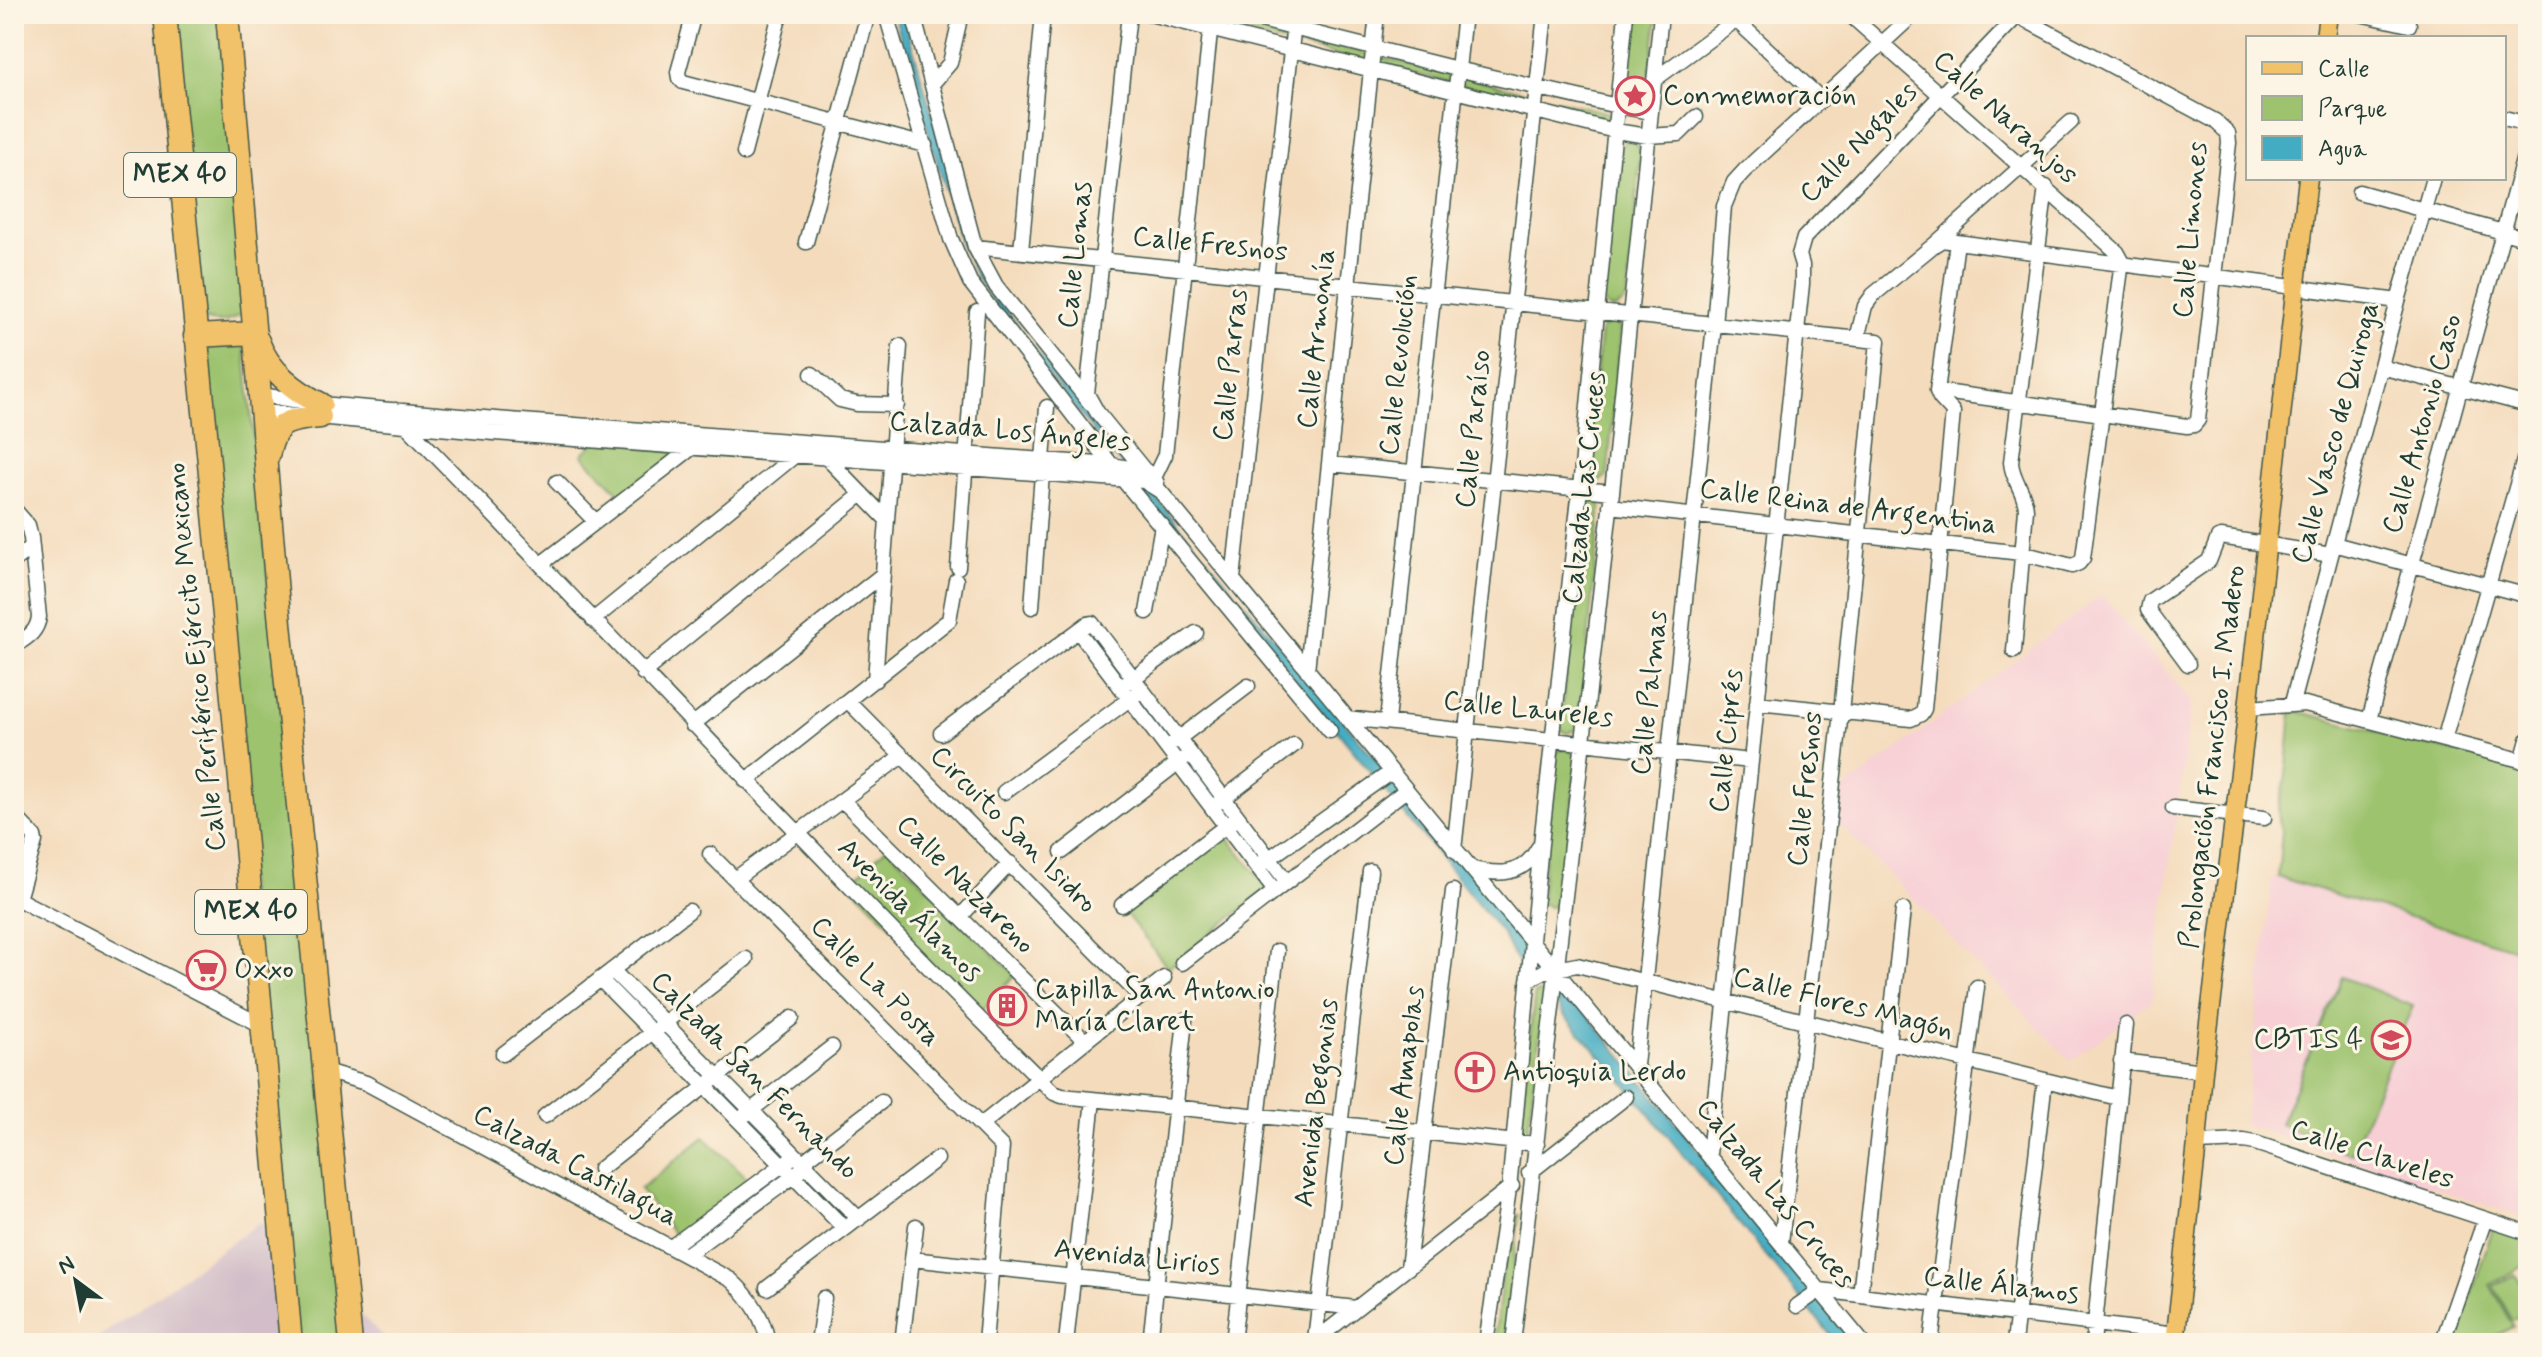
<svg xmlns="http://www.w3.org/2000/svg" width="2542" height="1357" font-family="Mynerve,sans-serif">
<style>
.built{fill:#f7cfd5}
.industrial{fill:#d2bdc8}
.green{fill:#9dc36e;stroke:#5e8051;stroke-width:2}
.water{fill:#43acc3;stroke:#31747c;stroke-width:2}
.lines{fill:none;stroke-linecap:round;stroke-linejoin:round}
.minor-casing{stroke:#3f5548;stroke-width:17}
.major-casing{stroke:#3f5548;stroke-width:21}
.highway-casing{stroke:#3f5548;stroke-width:25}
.minor{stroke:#fff;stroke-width:14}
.major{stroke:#f2c26a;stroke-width:18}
.highway{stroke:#f2c26a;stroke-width:22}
.labels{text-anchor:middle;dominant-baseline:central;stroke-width:6;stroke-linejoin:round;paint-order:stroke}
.shield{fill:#fcf5e5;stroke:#617469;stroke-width:2}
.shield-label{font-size:26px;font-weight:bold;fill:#1f3d34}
.poi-label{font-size:28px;fill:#1f3d34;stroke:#fcf5e5;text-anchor:start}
.street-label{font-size:28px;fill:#1f3d34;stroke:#fcf5e5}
</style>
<rect width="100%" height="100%" fill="#fcf5e5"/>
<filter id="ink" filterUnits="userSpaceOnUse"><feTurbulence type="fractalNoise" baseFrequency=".0125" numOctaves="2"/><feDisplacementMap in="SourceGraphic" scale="16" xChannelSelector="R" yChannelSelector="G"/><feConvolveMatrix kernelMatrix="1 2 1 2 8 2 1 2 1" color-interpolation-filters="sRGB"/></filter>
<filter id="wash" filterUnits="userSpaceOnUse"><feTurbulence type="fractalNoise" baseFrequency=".006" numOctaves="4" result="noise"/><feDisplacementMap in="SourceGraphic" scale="32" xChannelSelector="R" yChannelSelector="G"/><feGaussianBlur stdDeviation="1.8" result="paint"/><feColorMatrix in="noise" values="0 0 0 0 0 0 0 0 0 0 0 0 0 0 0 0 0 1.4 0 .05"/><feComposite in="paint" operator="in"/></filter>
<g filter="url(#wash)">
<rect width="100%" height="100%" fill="#f4dbbc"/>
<path class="built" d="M2102 595 2192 702 2151 1001 2071 1061 1832 816 1835 796Z
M2272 876 2528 955V1219L2244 1124Z"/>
<path class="industrial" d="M260 1222 391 1343H91Z"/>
<path class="green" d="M166 14H227L247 308C234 322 222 325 203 319Z
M1166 14H1204L1609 113 1610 117 1607 120Z
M1632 14H1658L1647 90C1642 100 1632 99 1625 91Z
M1629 140 1636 142 1641 153 1627 297C1620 308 1610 315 1602 301L1618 147Z
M1613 321 1618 324 1620 330 1608 471 1607 476 1595 484 1589 483 1585 478 1601 329Z
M244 344 347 1343H291L199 358 212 345Z
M598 438 689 444 623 497 582 455Z
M1590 496 1597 498 1601 503 1580 724 1576 730 1567 733 1560 730 1584 498Z
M2292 710 2528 771V953L2278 877 2282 831C2273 808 2284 796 2286 774 2289 753 2290 731 2292 710Z
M1567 748 1577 757 1561 901 1556 906 1549 907 1541 902 1554 755 1560 749Z
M1225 834 1268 888 1168 968 1126 914Z
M887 847 1015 975 979 1013 850 884Z
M2342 977 2413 1006 2351 1154 2280 1124Z
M1535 993H1545L1527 1136 1517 1134Z
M704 1137 753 1183 675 1236 640 1189Z
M1510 1214 1519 1215 1505 1343H1494Z
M2493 1228 2528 1240V1263L2490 1285 2513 1327 2490 1338 2493 1343H2455Z
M2515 1274 2528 1297V1312L2512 1321 2493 1286Z"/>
<path class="water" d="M894 14H903L969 242 985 279 1025 336 1135 473 1503 911 1547 977 1582 1009 1629 1065 1854 1343H1837L1617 1074 1563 1014 1543 981 1513 956 1502 933 1142 492 1133 475 1113 456 1019 338 978 280 961 244Z"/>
</g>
<g filter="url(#ink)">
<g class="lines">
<defs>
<path id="minor" d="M694 14 678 72 679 78 683 82 925 145
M886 14 951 239 970 282 1124 481 1330 731
M913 14 975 247 996 286 1090 403
M1129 14 1087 394 1097 412 1145 471
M1150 14 1615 131 1648 136 1679 134 1696 117
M1237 14 1457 69 1617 106 1651 112
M2360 14 2409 25
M1736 20 1821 99
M1654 80 1744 14
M932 84 950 63 961 14
M2504 118 2528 124
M744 153 780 14
M2359 192 2528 239
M806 242 868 14
M1934 245 1942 240 1957 242 2398 301
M975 247 1878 341 1841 712 1781 1243
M1021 251 1043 14
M1857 339 1865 306 1873 295 1934 245 2071 122
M2381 367 2528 405
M812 374 840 400 857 404 897 405
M1937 391 2187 426 2194 425 2198 420 2229 143 2228 133 2215 121 2018 16
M1937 391 1957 242
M260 395 321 404 496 419 1112 465 1146 471 1157 483
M395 410 406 425C623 647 833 875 1054 1093L1062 1096 1537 1144
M262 412 494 433 1144 481 1160 491 1863 1343
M825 456 886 519
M1330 464 1612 492
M557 482 596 522
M1151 484 1165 455 1212 14
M1610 506 2021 553 2072 566 2079 563 2083 558 2122 261 2117 252 1849 14
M14 509 28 525 31 538 39 617C37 633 26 638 14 646
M2334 544 2528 596
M14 560 32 547
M541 564 693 447
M958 567 977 312
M1233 579 1295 14
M1032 607 1047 407
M1147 612 1162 525
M593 620 798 453
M1078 631 1275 891
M2014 651 2026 509C2025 491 2012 480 2011 462L2046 187
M2188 664 2148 610 2150 601 2209 561 2218 538 2221 537 2331 555
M1307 670 1377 14
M643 673 862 494
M875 680 900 346
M1128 682 1196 633
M848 701 1141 997
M1757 703 1911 719 1921 714 1924 709 1952 423 1953 412 1940 398 1937 391
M2292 703 2398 301 2433 178
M2248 708 2305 704 2528 762
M1346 718 1751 761
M2369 720 2528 142
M1387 721 1464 14
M692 725 882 575
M941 733 1087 624 1092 623 1287 882
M2444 740 2528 446
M1174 742 1248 686
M2522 761 2528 740
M746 781 949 620 956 580
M1004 792 1135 695
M842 800 1085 1041
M1219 802 1294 745
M2173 808 2264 818
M14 815 34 836 35 841 18 899
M1454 850 1545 14
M1062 852 1183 759
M710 854 1002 1147 985 1343
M1264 862 1391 772
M1470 868C1499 876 1523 876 1538 848
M735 879 902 756
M14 897 261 1025
M1122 905 1231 822
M960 917 1010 863
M1182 963 1406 790
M612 970 859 1219
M600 979 845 1229
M1528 980 1545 971 1577 965 2118 1098
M503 1054 689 911
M2121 1061 2203 1071
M1636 1065 1714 325 1724 206 1734 182 1745 170 1914 14
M325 1071 366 1083 731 1280C750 1297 764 1317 768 1343
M745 1115 832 1047
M545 1116 746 959
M981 1125 1164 978
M2197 1143 2244 1141 2255 1143 2528 1233
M1709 1154 1802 284V265L1799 255 1804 238 2019 14
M600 1169 792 1018
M1529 1173 1626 1097
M671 1247 789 1160
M686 1255 794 1176 805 1166 809 1157 881 1102
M912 1259 1356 1308
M1408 1268 1453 891
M767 1288 937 1159
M1860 1295 1903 910
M1797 1306 1820 1290 2176 1334
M1315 1340 1370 871
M818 1343 824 1298
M902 1343 916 1226
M1066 1343 1093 1100
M1150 1343 1185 1020
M1233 1343 1277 951
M1312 1343 1512 1186
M1486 1343 1509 1189 1541 844 1580 488 1626 14
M1513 1343 1612 492 1661 14
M1931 1343 1977 987
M2014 1343 2045 1080
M2093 1343 2126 1025
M2442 1343 2485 1219"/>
<path id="major" d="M2325 38 2328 14
M2175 1343 2197 1143 2203 1071 2248 708 2308 178"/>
<path id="highway" d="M165 14 239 769 291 1343
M227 14 277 593 351 1343
M195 336 255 333
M258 341C268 370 295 391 321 404
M268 456C276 420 286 421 320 417"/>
</defs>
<use href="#minor" class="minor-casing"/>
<use href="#major" class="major-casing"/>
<use href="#highway" class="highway-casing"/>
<use href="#minor" class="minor"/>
<use href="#major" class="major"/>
<use href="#highway" class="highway"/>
</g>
</g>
<defs>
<symbol id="sight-ring" viewBox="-11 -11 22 22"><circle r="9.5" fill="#fcf5e5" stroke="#d1495b" stroke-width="1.5"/><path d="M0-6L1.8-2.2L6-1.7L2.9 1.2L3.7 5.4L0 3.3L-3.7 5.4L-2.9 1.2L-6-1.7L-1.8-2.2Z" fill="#d1495b"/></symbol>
<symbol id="supermarket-ring" viewBox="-11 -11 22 22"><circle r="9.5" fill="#fcf5e5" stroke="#d1495b" stroke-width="1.5"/><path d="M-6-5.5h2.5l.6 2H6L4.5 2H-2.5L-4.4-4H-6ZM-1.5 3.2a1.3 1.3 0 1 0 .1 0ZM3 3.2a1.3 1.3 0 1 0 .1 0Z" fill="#d1495b"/></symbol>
<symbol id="building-ring" viewBox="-11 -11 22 22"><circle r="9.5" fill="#fcf5e5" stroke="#d1495b" stroke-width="1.5"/><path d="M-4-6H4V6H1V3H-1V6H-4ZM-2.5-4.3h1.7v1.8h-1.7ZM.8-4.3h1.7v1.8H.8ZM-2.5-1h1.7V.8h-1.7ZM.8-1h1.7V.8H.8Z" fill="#d1495b"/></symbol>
<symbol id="university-ring" viewBox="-11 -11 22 22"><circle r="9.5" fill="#fcf5e5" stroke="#d1495b" stroke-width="1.5"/><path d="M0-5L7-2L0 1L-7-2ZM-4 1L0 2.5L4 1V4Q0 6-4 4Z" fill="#d1495b"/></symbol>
<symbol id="church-ring" viewBox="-11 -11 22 22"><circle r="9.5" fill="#fcf5e5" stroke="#d1495b" stroke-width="1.5"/><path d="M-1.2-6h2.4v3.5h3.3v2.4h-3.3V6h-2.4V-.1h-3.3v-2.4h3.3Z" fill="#d1495b"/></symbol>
</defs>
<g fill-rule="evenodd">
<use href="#sight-ring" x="1613" y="74" width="44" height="44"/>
<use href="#supermarket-ring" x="184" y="948" width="44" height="44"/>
<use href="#building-ring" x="985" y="984" width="44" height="44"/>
<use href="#university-ring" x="2369" y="1018" width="44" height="44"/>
<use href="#church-ring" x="1453" y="1050" width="44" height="44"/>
</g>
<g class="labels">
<g class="shield">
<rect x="124" y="153" width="112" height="44" rx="6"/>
<rect x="195" y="890" width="112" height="44" rx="6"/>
</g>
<g class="shield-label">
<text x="180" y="175">MEX 40</text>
<text x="251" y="912">MEX 40</text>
</g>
<g class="poi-label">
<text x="1663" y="96">Conmemoración</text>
<text x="234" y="970">Oxxo</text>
<text x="1035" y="990">Capilla San Antonio<tspan x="1035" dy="32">María Claret</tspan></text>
<text x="2363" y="1040" text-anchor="end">CBTIS 4</text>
<text x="1503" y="1072">Antioquia Lerdo</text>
</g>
<g class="street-label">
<text transform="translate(2005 118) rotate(42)">Calle Naranjos</text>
<text transform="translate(1859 143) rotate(-46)">Calle Nogales</text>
<text transform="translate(2191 230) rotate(-85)">Calle Limones</text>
<text transform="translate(1210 245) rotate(6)">Calle Fresnos</text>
<text transform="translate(1076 255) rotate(-84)">Calle Lomas</text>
<text transform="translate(1317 339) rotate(-84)">Calle Armonía</text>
<text transform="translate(1231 365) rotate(-84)">Calle Parras</text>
<text transform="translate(1399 365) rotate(-84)">Calle Revolución</text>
<text transform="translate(2423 424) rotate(-74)">Calle Antonio Caso</text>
<text transform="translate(1474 429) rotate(-84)">Calle Paraíso</text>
<text transform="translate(1010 432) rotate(5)">Calzada Los Ángeles</text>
<text transform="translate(2336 433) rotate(-75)">Calle Vasco de Quiroga</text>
<text transform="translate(1585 488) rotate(-84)">Calzada Las Cruces</text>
<text transform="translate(1848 507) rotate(7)">Calle Reina de Argentina</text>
<text transform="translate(197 657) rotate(-96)">Calle Periférico Ejército Mexicano</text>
<text transform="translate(1650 693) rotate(-84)">Calle Palmas</text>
<text transform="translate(1528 710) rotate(6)">Calle Laureles</text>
<text transform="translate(1727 741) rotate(-84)">Calle Ciprés</text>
<text transform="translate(2213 757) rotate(-83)">Prolongación Francisco I. Madero</text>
<text transform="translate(1806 789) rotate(-84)">Calle Fresnos</text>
<text transform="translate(1013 830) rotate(45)">Circuito San Isidro</text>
<text transform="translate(965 885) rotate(45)">Calle Nazareno</text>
<text transform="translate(909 911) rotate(45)">Avenida Álamos</text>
<text transform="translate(875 982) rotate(45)">Calle La Posta</text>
<text transform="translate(1843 1004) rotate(14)">Calle Flores Magón</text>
<text transform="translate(754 1076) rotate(45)">Calzada San Fernando</text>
<text transform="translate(1405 1076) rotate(-83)">Calle Amapolas</text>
<text transform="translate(1317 1103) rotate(-83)">Avenida Begonias</text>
<text transform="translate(2372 1155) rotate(18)">Calle Claveles</text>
<text transform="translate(575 1166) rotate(28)">Calzada Castilagua</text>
<text transform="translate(1775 1194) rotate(51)">Calzada Las Cruces</text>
<text transform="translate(1137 1258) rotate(6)">Avenida Lirios</text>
<text transform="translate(2001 1286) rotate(7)">Calle Álamos</text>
</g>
</g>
<rect width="2542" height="1357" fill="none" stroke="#fcf5e5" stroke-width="48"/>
<rect x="2246" y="36" width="260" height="144" fill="#fcf5e5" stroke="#a4ab9e" stroke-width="2"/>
<rect x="2262" y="62" width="40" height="12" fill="#f2c26a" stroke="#a4ab9e" stroke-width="2"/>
<text x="2318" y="76" font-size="24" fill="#1f3d34">Calle</text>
<rect x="2262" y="96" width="40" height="24" fill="#9dc36e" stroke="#a4ab9e" stroke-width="2"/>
<text x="2318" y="116" font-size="24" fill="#1f3d34">Parque</text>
<rect x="2262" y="136" width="40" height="24" fill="#43acc3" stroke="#a4ab9e" stroke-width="2"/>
<text x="2318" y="156" font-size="24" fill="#1f3d34">Agua</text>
<g transform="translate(76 1281) rotate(328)" stroke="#fcf5e5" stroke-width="6" paint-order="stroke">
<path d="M0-6L14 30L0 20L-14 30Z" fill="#1f3d34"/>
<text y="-12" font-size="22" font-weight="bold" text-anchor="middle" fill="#1f3d34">N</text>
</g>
</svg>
